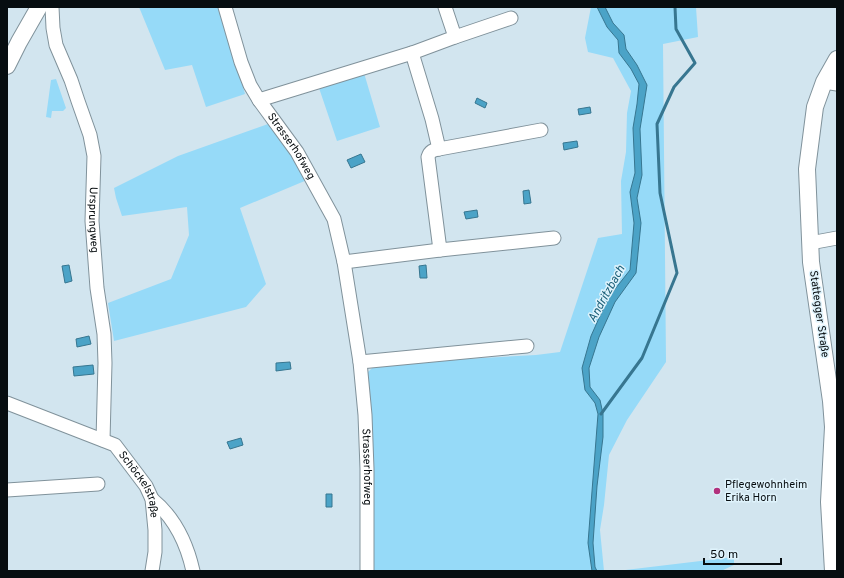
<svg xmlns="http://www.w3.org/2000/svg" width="844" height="578" font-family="Overpass,sans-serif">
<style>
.green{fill:#96daf8}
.water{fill:#4ba3c7;stroke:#377690}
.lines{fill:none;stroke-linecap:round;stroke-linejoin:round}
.stream{stroke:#377690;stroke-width:3}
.minor-casing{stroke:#80929b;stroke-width:15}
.major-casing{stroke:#80929b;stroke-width:18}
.minor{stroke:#fff;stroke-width:13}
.major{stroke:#fff;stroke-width:16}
.poi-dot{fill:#b2317d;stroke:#dff3fc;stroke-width:1.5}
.labels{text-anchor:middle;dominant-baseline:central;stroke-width:3;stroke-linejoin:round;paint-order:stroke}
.street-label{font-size:11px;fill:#070d10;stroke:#dff3fc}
.poi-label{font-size:11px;fill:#070d10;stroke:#dff3fc;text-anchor:start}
.water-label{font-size:12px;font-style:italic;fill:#1c6079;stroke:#dff3fc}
</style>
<rect width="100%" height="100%" fill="#d2e5ef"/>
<path class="green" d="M139 7H221L245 94 206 107 192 65 165 70Z
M591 7H696L698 37 663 44 666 362 627 420 609 455 604 505 600 530 604 571H374L371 463 365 375 376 364 536 355 560 352 598 238 622 234 621 181 626 152 627 113 631 91 613 58 588 52 585 38Z
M364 73 380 127 337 141 319 88Z
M56 79 66 108 63 111H52L51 118 46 117 51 80Z
M268 124 295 159 307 180 240 208 266 284 246 307 114 341 108 303 171 279 189 235 187 207 122 216 116 198 114 188 178 156Z
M734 557V565L721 571H617Z"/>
<path class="water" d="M597 7H605L613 23 624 35 626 49 637 65 647 85 640 129 642 175 637 198 641 223 636 273 615 302 599 337 589 368 590 387 600 400 603 414V437L597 486 593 543 595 567 597 571H592L588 543 598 414 595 403 585 390 582 368 591 336 608 298 630 270 634 223 630 192 635 173 633 128 637 104 639 84 631 69 619 53 618 40 607 27Z
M477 98 487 103 485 108 475 103Z
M590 107 591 113 579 115 578 109Z
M577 141 578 147 564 150 563 143Z
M361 154 365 162 351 168 347 160Z
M529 190 531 203 524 204 523 191Z
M477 210 478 217 466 219 464 212Z
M69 265 72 281 65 283 62 266Z
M426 265 427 278H420L419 266Z
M89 336 91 344 77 347 76 339Z
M290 362 291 369 276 371V363Z
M93 365 94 374 74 376 73 367Z
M241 438 243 445 230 449 227 442Z
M326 494H332V507H326Z"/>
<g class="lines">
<path class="stream" d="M601 414 642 358 677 273 660 193 657 124 674 87 695 63 676 29 675 7"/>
<defs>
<g id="minor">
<path id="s1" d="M52 7 53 28 56 45 71 80 78 101 90 135 94 156 92 221 97 288 104 334 105 363 103 440"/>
<path id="s2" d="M225 7 241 62 250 85 259 100 297 152 334 219 344 262 360 362 365 415 367 469V571"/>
<path d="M445 7 455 37 511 18"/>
<path d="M412 53 432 119 439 149C433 150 430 151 428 157L440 250 554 238"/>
<path d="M824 82 837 84"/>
<path d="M259 100 412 53 455 37"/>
<path d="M439 149 541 130"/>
<path d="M810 243 837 238"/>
<path d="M344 262 440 250"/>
<path d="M360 362 527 346"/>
<path id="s3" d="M7 403 115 445 146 486 152 499 155 530V552L152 571"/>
<path d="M7 490 98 484"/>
<path d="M152 499C174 517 187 544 193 571"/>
</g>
<path id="major" d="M7 66 19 42 39 7
M833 571 829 502 833 427 831 401 811 262 807 169 815 107 824 82 837 59"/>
</defs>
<use href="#minor" class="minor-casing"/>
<use href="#major" class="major-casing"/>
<use href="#minor" class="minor"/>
<use href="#major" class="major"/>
</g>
<circle class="poi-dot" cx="717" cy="491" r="4"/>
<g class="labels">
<g class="street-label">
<text stroke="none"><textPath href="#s2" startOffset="156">Strasserhofweg</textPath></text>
<text stroke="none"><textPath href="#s1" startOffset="220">Ursprungweg</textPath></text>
<text transform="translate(819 314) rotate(82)">Stattegger Straße</text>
<text stroke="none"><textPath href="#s2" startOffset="491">Strasserhofweg</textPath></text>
<text stroke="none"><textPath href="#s3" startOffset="163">Schöckelstraße</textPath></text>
</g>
<g class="poi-label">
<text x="725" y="485">Pflegewohnheim<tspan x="725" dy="13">Erika Horn</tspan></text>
</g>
<g class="water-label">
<text transform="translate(607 294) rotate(-61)">Andritzbach</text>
</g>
</g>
<rect width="844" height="578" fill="none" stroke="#070d10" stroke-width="16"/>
<path d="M704 558v6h77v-6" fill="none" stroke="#070d10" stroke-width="2"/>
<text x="710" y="558" font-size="12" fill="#070d10" stroke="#dff3fc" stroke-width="3" paint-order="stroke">50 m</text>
</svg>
